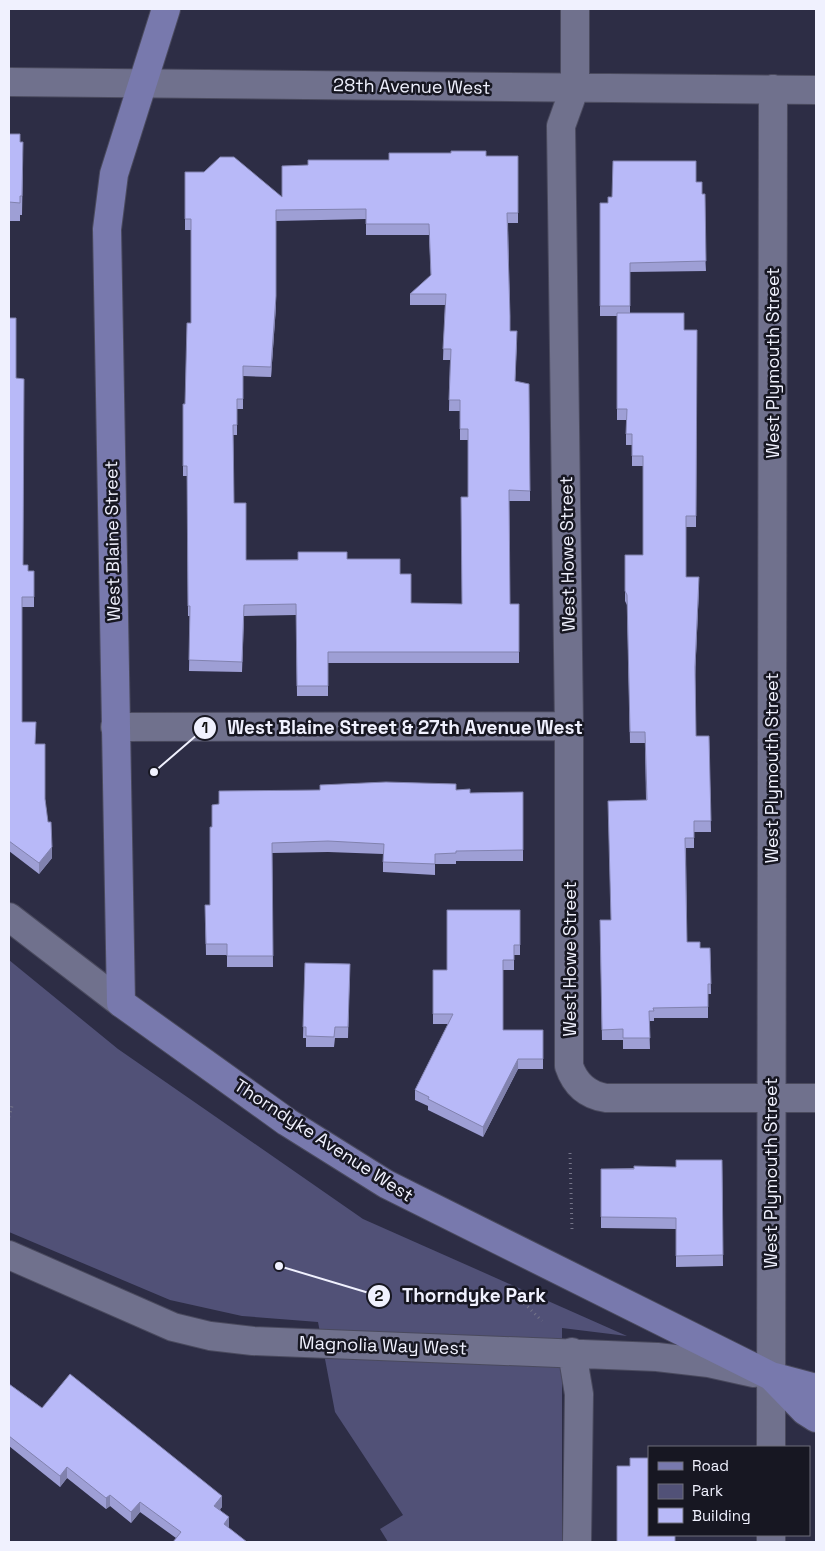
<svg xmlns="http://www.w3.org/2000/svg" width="825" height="1551" font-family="'Space Grotesk',sans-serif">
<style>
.green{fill:#515177}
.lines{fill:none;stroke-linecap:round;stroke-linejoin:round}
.minor-casing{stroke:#4a4a5e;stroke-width:30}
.major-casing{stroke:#4a4a5e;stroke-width:30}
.path{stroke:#747488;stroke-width:3;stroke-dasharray:1 4;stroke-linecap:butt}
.minor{stroke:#70718d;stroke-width:28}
.major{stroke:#7879ad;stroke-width:28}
.wall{fill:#9e9fd5;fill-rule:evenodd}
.shaded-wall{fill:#8182ae}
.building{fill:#b8b9f8;stroke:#8182ae;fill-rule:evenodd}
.labels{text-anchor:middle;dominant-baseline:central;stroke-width:5;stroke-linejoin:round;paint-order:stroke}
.street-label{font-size:18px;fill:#f0f1fe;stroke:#171722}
.leader{fill:none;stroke:#f0f1fe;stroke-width:2}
.callout-dot{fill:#f0f1fe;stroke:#171722;stroke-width:2}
.mark-label{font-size:15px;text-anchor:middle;font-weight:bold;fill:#111}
.callout-label{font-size:19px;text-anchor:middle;font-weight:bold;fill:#f0f1fe;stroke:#171722;stroke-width:5;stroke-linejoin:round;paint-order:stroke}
</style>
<rect width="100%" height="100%" fill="#2d2d45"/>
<path class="green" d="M9 960 118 1049 363 1219 627 1336 562 1328V1542H388L380 1529 403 1515 335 1412 318 1322 242 1316 170 1300 9 1232Z"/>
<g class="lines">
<defs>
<path id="minor" d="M575 9V87L561 126 569 726V1066C575 1084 587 1095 606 1098H816
M9 82 816 90
M115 727 569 726
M9 917 121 1003
M9 1255 173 1327 210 1336 253 1341 657 1357 709 1363 754 1373
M572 1352 579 1394 577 1542
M771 1447 773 89
M771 1535V1542"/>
<path id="major" d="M166 9 114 174 107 229 121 1003 287 1122 386 1184 771 1376 816 1388
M771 1376 805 1411 816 1418"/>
</defs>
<use href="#minor" class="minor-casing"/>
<use href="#major" class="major-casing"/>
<path class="path" d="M9 1117 12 1106
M570 1153 572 1230
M510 1289 542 1321"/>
<use href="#minor" class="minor"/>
<use href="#major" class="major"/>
</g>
<path class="wall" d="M323 9H445V10Z
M9 134 20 142 23 161 22 215H20V221H9Z
M486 156H518V223H508L510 316V331L517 342 515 382 530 491V501H509L510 604H519V663H328V696H297L296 615 244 616 242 672 189 671 190 616H188L187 476H183V404H185L191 323V230H185V172L282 197 308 165 389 160ZM366 219V235H429L431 276 410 294V305H445L443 360H450L449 411H460V440H468V497L462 604 411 603 400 574 347 559 246 560 234 503 233 435H237V409H243V376L271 377 276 306V221Z
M696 182 702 194 706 271 630 272V313L684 330H697L696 527H686V577L699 587 695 675 696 736H709L711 832H694V848H686L687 942 700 948H710L711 994H708V1018H654V1021H649L650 1049H623V1040H602L600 920H611L646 800 645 743H630L627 605 625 601V555H643V466H632V445H626V420H617V316H600V203H608L612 197Z
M9 318 16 378 23 565 28 571H34V607H22V722L35 744 45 799 52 858 39 874 9 851Z
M320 785 456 790 470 793 523 792V861H456V864H435V875L383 872V854L328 852 272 853 273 967H227V955H206L205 905H210L212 827 219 804 320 790Z
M520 910V955H514V970H503V1030H543V1069H518L483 1137 428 1110V1106L415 1100V1090L448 1024H433V970H447Z
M305 963 350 964 348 1038H335L334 1047H306V1038H303Z
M722 1160 723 1266 676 1267V1229L601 1228V1169L676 1167Z
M9 1384 42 1408 222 1507 220 1509 229 1527 176 1538 140 1512 131 1523 110 1506 106 1509 67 1478 60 1487 9 1446Z"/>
<path class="shaded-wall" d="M276 296V306L271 377V367Z
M699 577V587L695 678V667Z
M52 847V858L39 874V863Z
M518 1059V1069L483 1137V1127Z
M67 1467V1478L60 1487V1476Z
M110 1495V1506L106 1509V1498Z
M222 1496V1507L214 1516V1506Z
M140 1502V1512L131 1523V1512Z
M229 1517V1527L224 1534V1524Z"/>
<path class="building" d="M9 134H20V142H23L22 196H20V203L9 202Z
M451 151H486V156H518V213H507L510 316V331H517L515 381 529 384 530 491 509 490 510 604H519V652H328V686H297L296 604 244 605 242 662 189 660 190 606H188L187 466H183V404H185L187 323H191V219H185V172H204L220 157H234L282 197V166L308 165V160H389V153H451ZM366 209V224H429L431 275 410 294H446L443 349H451L449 400H460V429H468V497H461L462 604 411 603V574H400V559H347V552H298V560H246V503H234L233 425H237V399H243V366L271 367 276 296V210Z
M613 161H696V182H702V194H705L706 261 630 263V306H600V203H608V197H612Z
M617 313H684V330H697L696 516H686V577H699L695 667 696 736H709L711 821H694V838H685L687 942H700V948H710L711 984H708V1007L653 1008 654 1011H649L650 1038H623V1029L602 1030 600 920H611L608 801 647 800 645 732H630L627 595 625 591V555H643V456H632V434H626L627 409H617Z
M9 318H16V378L24 379 23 565H28V571H34V597H22V722H36L35 744H45V799L48 822H51L52 847 39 863 9 841Z
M386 782 456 784V790L470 789V793L523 792V850L456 851V853L435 854V864L383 862 384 844 328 841 272 843 273 956H227V944H206L205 905H210V827H212V805L219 804V791L320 790V785Z
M447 910H520V945H514V960H503V1030H543V1059H518L483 1127 428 1099 429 1097 415 1090 453 1014H433V970H447Z
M305 963 350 964 348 1027H335L334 1037 306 1036V1027H303Z
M676 1160H722L723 1255 676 1256V1218L601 1217V1169H634V1166L676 1167Z
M70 1374 222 1496 214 1506 229 1517 224 1524 247 1542H173L181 1532 140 1502 131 1512 110 1495 106 1498 67 1467 60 1476 9 1436V1384L42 1408Z
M630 1458H649V1535H675V1542H617V1466H630Z"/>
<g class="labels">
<g class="street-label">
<text transform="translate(412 86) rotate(1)">28th Avenue West</text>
<text transform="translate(772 363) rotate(-90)">West Plymouth Street</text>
<text transform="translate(112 541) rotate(-91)">West Blaine Street</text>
<text transform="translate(567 554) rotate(-91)">West Howe Street</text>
<text transform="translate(771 768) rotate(-90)">West Plymouth Street</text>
<text transform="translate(569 959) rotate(-90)">West Howe Street</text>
<text transform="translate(324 1140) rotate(33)">Thorndyke Avenue West</text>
<text transform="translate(770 1173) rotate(-90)">West Plymouth Street</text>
<text transform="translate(383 1345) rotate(2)">Magnolia Way West</text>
</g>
</g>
<path class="leader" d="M154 772L205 728M279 1266L379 1296"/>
<g class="callout-dot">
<circle cx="154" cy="772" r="5"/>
<circle cx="279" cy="1266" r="5"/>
<circle cx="205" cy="728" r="12"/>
<circle cx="379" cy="1296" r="12"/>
</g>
<g class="mark-label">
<text x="205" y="733">1</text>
<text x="379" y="1301">2</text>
</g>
<g class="callout-label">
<text x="405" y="734">West Blaine Street &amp; 27th Avenue West</text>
<text x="474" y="1302">Thorndyke Park</text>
</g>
<rect width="825" height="1551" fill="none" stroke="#f0f1fe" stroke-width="20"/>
<rect x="648" y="1446" width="162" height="90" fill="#171722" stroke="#6e6e7a"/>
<rect x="658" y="1462" width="25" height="8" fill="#7879ad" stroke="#6e6e7a"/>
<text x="692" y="1471" font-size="15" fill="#f0f1fe">Road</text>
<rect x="658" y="1484" width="25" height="15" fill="#515177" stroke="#6e6e7a"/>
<text x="692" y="1496" font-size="15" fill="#f0f1fe">Park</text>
<rect x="658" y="1508" width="25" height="15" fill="#b8b9f8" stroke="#6e6e7a"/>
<text x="692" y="1521" font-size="15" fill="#f0f1fe">Building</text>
</svg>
